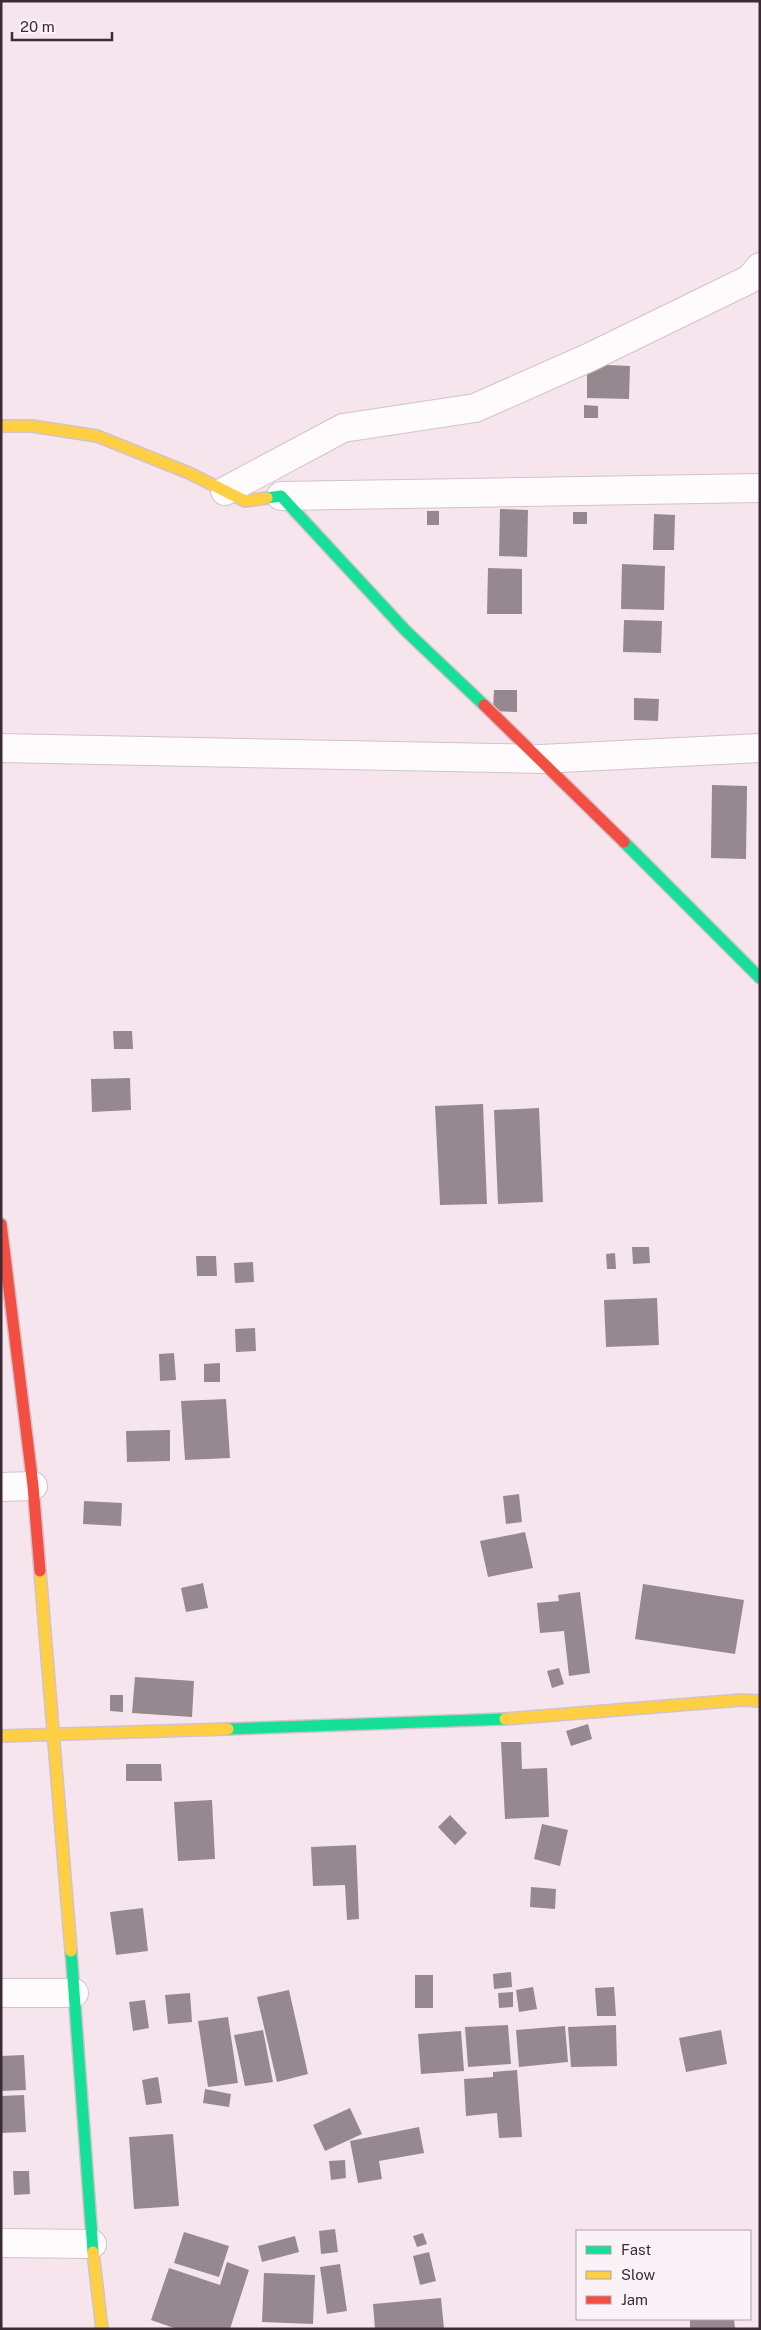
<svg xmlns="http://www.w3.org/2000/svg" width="761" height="2330" font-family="'Public Sans',sans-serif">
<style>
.building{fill:#96888f}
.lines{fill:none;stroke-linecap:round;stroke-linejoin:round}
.street-casing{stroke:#d3c2cb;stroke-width:30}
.fast-casing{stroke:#d3c2cb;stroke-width:14}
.slow-casing{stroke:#d3c2cb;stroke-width:14}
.jam-casing{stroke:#d3c2cb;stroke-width:14}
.street{stroke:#fefbfc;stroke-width:28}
.fast{stroke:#16e098;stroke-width:11}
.slow{stroke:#ffcf43;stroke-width:11}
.jam{stroke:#f24e42;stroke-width:11}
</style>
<rect width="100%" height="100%" fill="#f7e5ee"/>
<path class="building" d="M587 364 630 366 629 399 587 398Z
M584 405 598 406V418H584Z
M500 509 528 510 527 557 499 556Z
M427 511H439V525H427Z
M573 512H587V524H573Z
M654 514 675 515 674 550H653Z
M622 564 665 566 664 610 621 609Z
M488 568 522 569V614H487Z
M624 620 662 621 661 653 623 652Z
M494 690H517V712L493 711Z
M634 698 659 699 658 721 634 720Z
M712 785 747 786 746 859 711 858Z
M113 1031H132L133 1049H114Z
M130 1078 131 1110 92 1112 91 1079Z
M483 1104 487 1204 440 1205 435 1106Z
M539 1108 543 1202 498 1204 494 1110Z
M632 1247H649L650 1263 633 1264Z
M615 1253 616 1269H607L606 1254Z
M196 1256H216L217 1276H197Z
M253 1262 254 1282 235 1283 234 1263Z
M657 1298 659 1345 606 1347 604 1300Z
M255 1328 256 1351 236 1352 235 1329Z
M174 1353 176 1380 160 1381 159 1354Z
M220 1363V1382H204V1364Z
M226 1399 230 1458 185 1460 181 1401Z
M170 1430V1461L127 1462 126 1431Z
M519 1494 522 1522 506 1524 503 1496Z
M84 1501 122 1503 121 1526 83 1524Z
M525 1532 533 1568 488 1577 480 1541Z
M203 1583 208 1608 186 1612 181 1588Z
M643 1584 744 1600 735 1654 635 1639Z
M580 1592 590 1673 569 1676 564 1631 540 1633 537 1603 559 1601 558 1595Z
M559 1668 564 1684 552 1688 547 1671Z
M135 1677 194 1681 192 1717 132 1713Z
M110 1695H123V1712L110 1711Z
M588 1724 592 1739 571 1746 566 1731Z
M501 1742H521L522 1769 547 1768 549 1817 505 1819Z
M126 1764H161L162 1781H126Z
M212 1800 215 1859 178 1861 174 1802Z
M450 1815 467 1833 455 1845 438 1827Z
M542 1824 568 1830 560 1866 534 1859Z
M356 1845 359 1919 347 1920 345 1885 313 1886 311 1847Z
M531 1887 556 1889 555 1909 530 1907Z
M143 1908 148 1951 116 1955 110 1912Z
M511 1972 512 1987 494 1989 493 1974Z
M415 1975H433V2008H415Z
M533 1987 537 2009 519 2012 516 1990Z
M614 1987 616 2016H597L595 1988Z
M289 1990 308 2074 277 2082 257 1997Z
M513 1992V2007L499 2008 498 1993Z
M190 1993 192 2022 168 2024 165 1995Z
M145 2000 149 2028 133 2031 129 2002Z
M228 2017 238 2083 208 2087 198 2021Z
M508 2025 511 2064 468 2067 465 2027Z
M616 2025 617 2066 571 2067 568 2027Z
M565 2026 568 2062 519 2067 516 2030Z
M263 2030 273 2082 245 2086 234 2035Z
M721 2030 727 2064 686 2072 679 2038Z
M461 2031 464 2071 421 2074 418 2034Z
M24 2055 26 2090 1 2091V2056Z
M517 2070 522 2137 499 2138 497 2113 466 2116 464 2079 493 2077V2072Z
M158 2077 162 2103 146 2105 142 2080Z
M205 2089 231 2094 229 2107 203 2103Z
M24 2095 26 2132 1 2133V2096Z
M350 2108 362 2134 325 2151 313 2125Z
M419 2127 424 2153 379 2161 382 2179 358 2183 350 2141Z
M173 2134 179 2206 134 2209 129 2137Z
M345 2160 346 2178 331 2180 329 2161Z
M13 2171H29L30 2194 14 2195Z
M335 2229 338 2252 321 2254 319 2231Z
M184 2232 229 2246 219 2277 174 2263Z
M423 2233 427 2244 417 2247 413 2236Z
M295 2236 299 2252 262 2262 258 2246Z
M429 2252 436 2281 420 2285 413 2256Z
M227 2262 249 2270 230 2329H177L151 2320 169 2268 220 2285Z
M340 2264 347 2311 327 2314 320 2267Z
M264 2273 315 2275 313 2324 262 2322Z
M441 2298 444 2329H375L373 2304Z
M734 2319 735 2329H690V2320Z"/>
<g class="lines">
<defs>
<path id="street" d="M225 491 343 428 475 408 588 358 750 279 760 267
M281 496 760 488
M1 748 541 759 760 748
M1 1487 33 1486
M1 1993H74
M1 2243 92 2244"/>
<path id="fast" d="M267 498 281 496 406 631 484 705
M624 842 760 978
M228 1729 505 1719
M71 1951 93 2252"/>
<path id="slow" d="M1 426H32L97 436 189 473 245 501 267 498
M40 1571 71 1951
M505 1719 741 1700 760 1701
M1 1736 228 1729
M93 2252 102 2329"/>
<path id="jam" d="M484 705 624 842
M1 1224 33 1486 40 1571"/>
</defs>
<use href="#street" class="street-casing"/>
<use href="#fast" class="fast-casing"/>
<use href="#slow" class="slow-casing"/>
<use href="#jam" class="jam-casing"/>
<use href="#street" class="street"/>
<use href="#fast" class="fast"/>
<use href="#slow" class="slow"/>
<use href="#jam" class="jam"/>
</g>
<rect width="761" height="2330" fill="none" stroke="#3c2b34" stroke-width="5"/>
<rect x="576" y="2230" width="175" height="90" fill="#fbf2f7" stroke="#afa2a9"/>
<rect x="586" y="2246" width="25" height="8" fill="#16e098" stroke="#afa2a9"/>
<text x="621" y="2255" font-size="15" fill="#3c2b34">Fast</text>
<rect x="586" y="2271" width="25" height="8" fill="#ffcf43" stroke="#afa2a9"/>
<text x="621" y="2280" font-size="15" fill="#3c2b34">Slow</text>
<rect x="586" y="2296" width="25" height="8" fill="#f24e42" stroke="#afa2a9"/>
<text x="621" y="2305" font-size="15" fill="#3c2b34">Jam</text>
<path d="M12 32v8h100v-8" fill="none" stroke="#3c2b34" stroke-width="2.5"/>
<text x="20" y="32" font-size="15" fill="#3c2b34" stroke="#fbf2f7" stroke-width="4" paint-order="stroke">20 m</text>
</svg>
